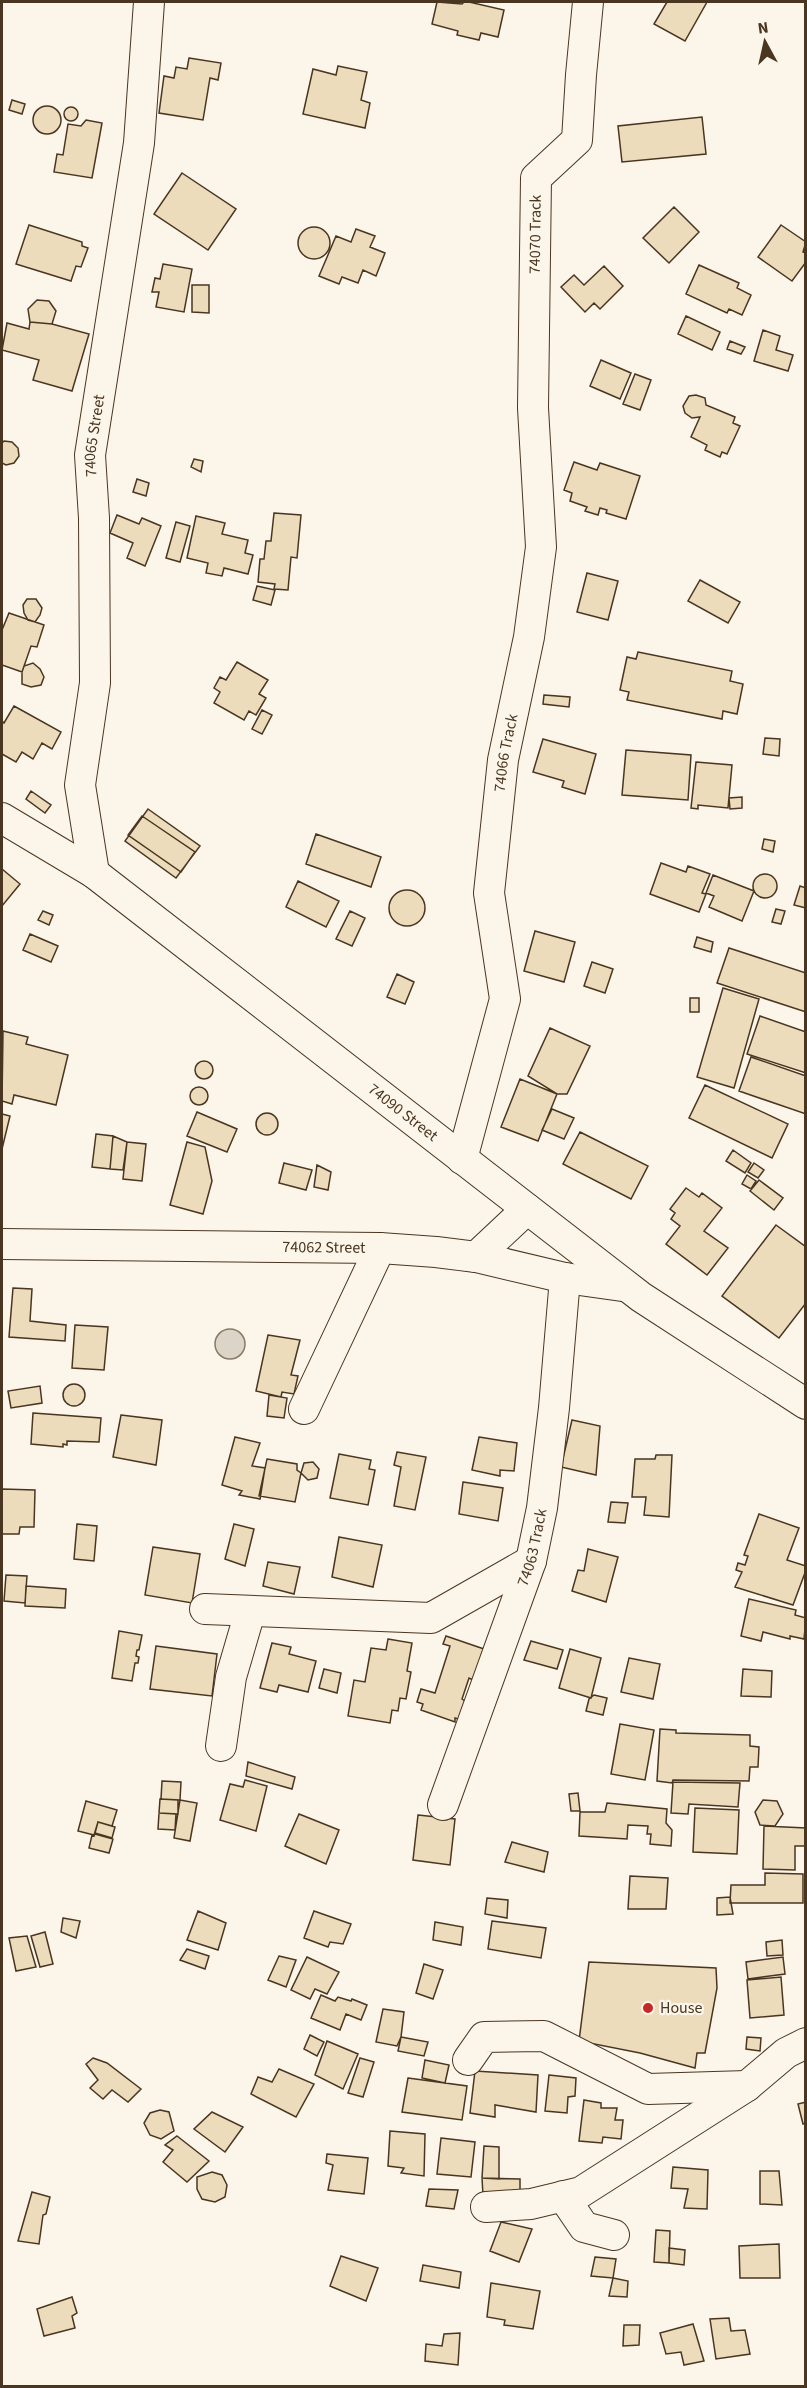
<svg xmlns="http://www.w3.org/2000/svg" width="807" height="2388" font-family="'Source Sans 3',sans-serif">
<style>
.water{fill:#dcd4c6;stroke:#887966;stroke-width:1.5}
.building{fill:#ecdcbc;stroke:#4a3520;stroke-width:1.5}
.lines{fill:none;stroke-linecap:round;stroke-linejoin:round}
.minor-casing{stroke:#4a3520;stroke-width:32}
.minor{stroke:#fbf6e9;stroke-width:30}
.poi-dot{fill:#c62828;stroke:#fbf6e9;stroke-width:2}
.labels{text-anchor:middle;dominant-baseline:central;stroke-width:4.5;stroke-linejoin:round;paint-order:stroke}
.street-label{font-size:16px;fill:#4a3520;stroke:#fbf6e9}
.poi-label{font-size:16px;fill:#4a3520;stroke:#fbf6e9;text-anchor:start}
</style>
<rect width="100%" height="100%" fill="#fbf6e9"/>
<path class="water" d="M215 1344a15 15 0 1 1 30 0a15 15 0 1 1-30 0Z"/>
<path class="building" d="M437 2 462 4 464 2H469L504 10 498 37 481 33 479 40 457 35 458 31 432 24Z
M667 2H707L685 41 654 24Z
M189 58 221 63 218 80 210 78 203 120 159 113 164 76 174 78 176 67 187 69Z
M338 66 367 72 361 100 370 103 365 128 303 114 313 69 336 75Z
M12 100 25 104 22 114 9 110Z
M33 120a14 14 0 1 1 28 0a14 14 0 1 1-28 0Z
M64 114a7 7 0 1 1 14 0a7 7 0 1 1-14 0Z
M702 117 706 154 622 162 618 126Z
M86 120 102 123 92 178 54 172 57 154 63 155 68 124 81 126Z
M182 173 236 209 208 250 154 214Z
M674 207 699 232 669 263 643 238Z
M29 225 82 242V246L88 248 81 267 76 266 71 281 16 264Z
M781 225 806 242 803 252 806 253V262L792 281 758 257Z
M298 243a16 16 0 1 1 32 0a16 16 0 1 1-32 0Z
M356 229 375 236 370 247 385 253 376 276 363 270 358 283 342 277 339 284 319 276 336 236 351 242Z
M163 264 192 269 184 312 156 307 159 292H152L155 278 160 279Z
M699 265 739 283 737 288 751 295 742 315 729 309 727 313 686 294Z
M604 266 623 286 600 309 594 303 585 312 561 287 574 275 584 285Z
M192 285H209V313L192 312Z
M37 300 49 301 56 311 52 324 30 322 28 309Z
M686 316 720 332 712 350 678 334Z
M30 322 52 324 89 334 72 391 33 380 39 360 2 350 7 323 29 329Z
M763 330 780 336 776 350 793 355 788 371 754 361Z
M730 341 745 347 741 354 727 349Z
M601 360 631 373 620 399 590 386Z
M635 374 651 380 640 410 623 404Z
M696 395 705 398 706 405 735 417 733 423 740 426 727 454 722 452 720 457 705 450 707 445 691 437 700 417 692 418 685 413 683 406 689 396Z
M4 441 12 442 18 448 19 456 14 463 6 465 2 463V443Z
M194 459 203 461 201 472 191 467Z
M574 462 597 470 600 463 640 476 626 519 606 513 607 510 600 508 598 515 585 511 587 507 570 501 572 493 564 490Z
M137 479 149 483 146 496 133 492Z
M274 513 301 515 297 558 291 557 288 590 274 589 275 584 258 582 260 559H264L266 541H271Z
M117 515 139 524 142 518 161 526 145 566 127 558 133 543 110 533Z
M196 516 225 523 222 534 248 540 245 553 253 555 248 574 224 568 222 576 206 573 208 563 187 558Z
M176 522 190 526 180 562 166 558Z
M587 573 618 581 608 620 577 612Z
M700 580 740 602 728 623 688 601Z
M257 586 275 590 271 605 253 600Z
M27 599H36L42 608 40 615 35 622 28 620 24 613 23 605Z
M9 613 44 625 37 647 31 646 22 672 2 665V630Z
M638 652 732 671 730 681 743 684 737 714 723 711 722 719 627 700 629 692 620 690 627 657 636 659Z
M237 662 268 680 259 694 266 698 256 715 249 711 244 720 214 703 220 692 214 688 220 677 226 680Z
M33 663 40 669 44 677 41 685 31 687 22 684V672L24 666Z
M544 695 570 697 569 707 543 704Z
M14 706 61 732 52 749 42 743 33 759 22 752 16 762 2 754V721L4 723Z
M262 710 272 715 262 734 252 729Z
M765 738 780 739 779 756 763 754Z
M543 739 596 754 585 794 562 787 564 781 533 772Z
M626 750 691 755 688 800 622 795Z
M696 762 732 765 728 808 698 805V809L691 808Z
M31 791 51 805 45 813 26 799Z
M742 797V808L730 809 729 798Z
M148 809 200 846 176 878 125 841Z
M142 816 195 852 181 872 128 835Z
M316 834 381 857 371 887 306 864Z
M764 839 775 841 773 852 762 849Z
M661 863 686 872 688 866 710 874 702 893 706 894 699 912 650 894Z
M2 869 20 884 2 906Z
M753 886a12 12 0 1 1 24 0a12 12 0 1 1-24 0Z
M713 875 754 891 742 921 709 907 714 896 706 893Z
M298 881 339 901 326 927 286 907Z
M800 886 806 888V908L794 905Z
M389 908a18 18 0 1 1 36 0a18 18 0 1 1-36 0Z
M776 909 785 911 781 924 772 922Z
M43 911 53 915 49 925 38 920Z
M350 911 365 918 352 946 336 939Z
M535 931 575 942 564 982 524 971Z
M30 934 58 946 51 962 23 950Z
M697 937 713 942 711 952 694 947Z
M729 948 806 973V1012L717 983Z
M592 962 613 969 605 993 584 986Z
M397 974 414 982 405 1004 387 997Z
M723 988 759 999 734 1088 697 1077Z
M690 998H699V1012H690Z
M760 1016 806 1032V1073L747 1054Z
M550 1028 590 1046 567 1094H557L528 1076Z
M3 1031 28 1037 26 1044 68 1055 56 1105 14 1095 12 1104 2 1101Z
M751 1057 806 1076V1114L739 1091Z
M195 1070a9 9 0 1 1 18 0a9 9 0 1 1-18 0Z
M520 1079 557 1094 538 1141 501 1127Z
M705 1085 788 1124 772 1158 689 1118Z
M190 1096a9 9 0 1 1 18 0a9 9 0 1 1-18 0Z
M552 1109 574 1118 564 1139 542 1130Z
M197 1112 237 1129 227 1152 187 1136Z
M256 1124a11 11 0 1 1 22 0a11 11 0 1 1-22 0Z
M2 1114 10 1116 2 1149Z
M580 1132 648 1166 631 1199 563 1164Z
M96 1134 113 1136 110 1169 92 1167Z
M113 1136 127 1142 123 1170 110 1169Z
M127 1142 146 1144 142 1181 123 1179Z
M187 1142 205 1147 212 1181 203 1214 170 1205Z
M733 1150 751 1163 745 1173 726 1161Z
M284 1163 312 1170 306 1190 279 1183Z
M754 1163 764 1170 758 1178 748 1172Z
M317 1165 331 1172 328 1190 314 1187Z
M747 1175 756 1181 751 1189 742 1184Z
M759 1180 783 1198 774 1210 750 1191Z
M686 1188 699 1197 702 1193 722 1208 704 1231 728 1248 707 1275 666 1244 680 1226 671 1219 675 1213 670 1209Z
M776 1225 806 1247V1303L779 1338 722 1296Z
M13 1288 32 1289 30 1321 66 1325 65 1341 9 1337Z
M75 1325 108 1327 104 1370 72 1368Z
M268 1335 300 1340 291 1375 298 1376 294 1394 282 1392 281 1397 256 1391Z
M63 1395a11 11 0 1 1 22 0a11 11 0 1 1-22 0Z
M40 1386 42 1403 11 1408 8 1391Z
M269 1395 287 1398 284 1418 267 1416Z
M33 1413 101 1418 99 1442 67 1441V1445L63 1444V1447L31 1444Z
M121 1415 162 1420 156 1465 113 1457Z
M572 1420 600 1426 596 1475 561 1467Z
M235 1437 260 1443 252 1466 265 1468 260 1499 239 1495 242 1491 222 1485Z
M479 1437 517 1443 514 1471 500 1470V1476L472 1470Z
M397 1452 426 1457 415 1510 394 1506 401 1467 394 1465Z
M339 1454 371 1460 369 1469 375 1470 368 1505 330 1498Z
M656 1455H672L669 1517 644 1515 646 1497H632L635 1459H655Z
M267 1459 297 1464V1470L301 1473 295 1502 259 1496Z
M313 1462 319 1469 317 1478 308 1480 301 1473 304 1463Z
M463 1482 503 1488 498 1521 459 1514Z
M2 1489 35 1490 34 1527H20L19 1534H2Z
M611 1502 628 1503 625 1523 608 1522Z
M759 1514 799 1528 787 1560 806 1566V1570L793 1605 735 1587 742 1572 736 1570 738 1563 745 1565 748 1556 744 1555Z
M77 1524 97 1526 94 1561 74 1559Z
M234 1524 254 1529 245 1566 225 1559Z
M339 1537 382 1545 373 1587 332 1577Z
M153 1547 200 1554 192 1603 145 1595Z
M588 1549 618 1557 606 1602 572 1591 578 1570 584 1571Z
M268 1562 300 1567 294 1594 263 1586Z
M6 1575 27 1576 25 1603 4 1601Z
M26 1586 66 1589 65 1608 25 1606Z
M749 1599 796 1610 795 1615 806 1618 804 1639 790 1636V1639L763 1632 761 1641 741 1636Z
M119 1631 142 1635 139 1650H137L136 1656 139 1657 138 1663H135L132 1681 112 1678Z
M446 1636 484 1649 473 1680 469 1678 462 1699 468 1703 462 1720 455 1718V1722L421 1710 423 1704 417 1702 421 1689 435 1693 450 1646 443 1644Z
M388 1639 412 1643 407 1671 411 1672 406 1699 400 1698 398 1711 392 1710 390 1723 348 1716 354 1680 365 1682 371 1648 386 1650Z
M531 1641 563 1650 557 1669 524 1660Z
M272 1643 291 1647 289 1654 316 1661 308 1692 279 1685 277 1692 260 1688Z
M156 1646 217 1654 212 1696 150 1689Z
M570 1649 601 1658 591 1698 559 1688Z
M629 1658 660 1664 653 1699 621 1692Z
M324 1669 341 1673 337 1693 319 1688Z
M743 1669 772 1671 771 1697 741 1696Z
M594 1695 607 1698 603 1715 586 1711 589 1699Z
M620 1724 654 1730 645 1780 611 1774Z
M660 1729 676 1730V1733L750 1735V1746L759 1747 758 1767H750L749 1781 673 1780 672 1783 657 1781Z
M248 1762 295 1777 292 1789 246 1776Z
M245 1780 267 1786 256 1831 220 1820 230 1784 243 1787Z
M162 1781 181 1782 180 1800 161 1799Z
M673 1782 740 1783 738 1807 689 1804 688 1814 671 1813Z
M578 1793 580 1811H571L569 1794Z
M160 1799 178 1800V1814L159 1813Z
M180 1800 197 1803 190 1841 174 1838Z
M763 1800 777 1801 783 1814 775 1826 760 1825 755 1812Z
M86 1801 117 1810 112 1826 98 1822 94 1835 78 1831Z
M607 1803 667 1809 666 1823 672 1830 671 1846 650 1844 651 1834H647L648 1826 628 1825 627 1839 579 1836 580 1812H605Z
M695 1808 739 1810 737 1854 693 1852Z
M159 1813 176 1814 175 1830 158 1829Z
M299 1814 339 1830 326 1864 285 1846Z
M418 1815 455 1819 450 1865 413 1860Z
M98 1822 115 1827 112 1838 95 1833Z
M764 1826 806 1828 805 1846H795V1870L763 1869Z
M95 1834 113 1839 109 1853 89 1848 92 1835 94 1836Z
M512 1842 548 1852 544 1872 505 1862Z
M765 1873 803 1874V1903H730L731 1885H765Z
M630 1876 668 1878 666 1909H628Z
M730 1897 733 1914 717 1915V1898Z
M487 1898 508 1900 507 1918 485 1914Z
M198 1911 226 1923 218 1950 187 1940Z
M314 1911 351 1924 343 1944 330 1942 328 1947 304 1938Z
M63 1918 80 1921 76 1938 61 1932Z
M492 1921 546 1928 541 1958 488 1949Z
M435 1922 463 1927 461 1945 433 1940Z
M45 1932 53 1964 40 1967 31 1936Z
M27 1936 36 1967 16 1971 9 1938Z
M782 1940 783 1955 767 1956 766 1942Z
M187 1949 209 1956 205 1969 180 1960Z
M279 1956 296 1960 286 1987 268 1980Z
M307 1957 339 1972 327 1994 315 1989 310 1999 291 1990Z
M783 1957 785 1974 748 1979 746 1962Z
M589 1962 716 1968 717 1988 705 2053H697L695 2068 640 2053 579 2041Z
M424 1964 443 1970 433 1999 416 1993Z
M781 1977 784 2015 750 2018 747 1980Z
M321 1995 335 2001 338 1997 351 2001 352 1999 367 2005 361 2020 346 2014 340 2030 311 2018Z
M383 2009 404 2012 401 2037 397 2046 376 2042Z
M310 2035 324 2042 317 2056 304 2049Z
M401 2037 428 2042 424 2056 398 2051Z
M747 2037 761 2038 760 2051 746 2049Z
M327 2041 358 2054 343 2089 315 2075Z
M93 2058 107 2063 141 2089 128 2102 112 2090 103 2099 90 2088 98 2080 86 2064Z
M360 2058 374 2062 363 2097 348 2093Z
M425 2060 449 2065 445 2083 422 2078Z
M279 2069 314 2084 296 2117 251 2094 258 2077 272 2082Z
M475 2071 538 2075 536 2112 495 2105V2117L470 2113Z
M549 2075 576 2078 575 2096 568 2097 567 2113 545 2111Z
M408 2078 467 2086 462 2120 402 2112Z
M584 2100 601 2103V2108H617L615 2120H623L621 2139 603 2137 602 2143 579 2141Z
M806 2102V2123L803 2124 798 2104Z
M160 2110 169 2112 174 2131 161 2139 150 2135 144 2123 150 2113Z
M212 2112 243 2127 225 2152 194 2129Z
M390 2131 425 2134 424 2176 401 2173 404 2168 388 2166Z
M177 2136 209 2161 187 2182 163 2162 173 2150 165 2145Z
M441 2138 475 2142 471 2177 437 2174Z
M484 2146 499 2147V2179L482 2178Z
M327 2154 368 2158 364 2194 328 2190 333 2165 326 2163Z
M673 2167 708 2170 707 2209 684 2208 688 2189 671 2188Z
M760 2171H779L782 2205 760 2204Z
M212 2172 222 2175 227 2185 225 2197 215 2202 202 2199 197 2189V2177Z
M482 2178 520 2179V2197L483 2195Z
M429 2189 458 2190 454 2209 426 2206Z
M32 2192 50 2197 46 2214 43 2215 39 2244 18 2241Z
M501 2222 532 2229 519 2262 490 2251Z
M656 2230 670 2231 669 2263 654 2262Z
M779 2244 780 2278H740L739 2246Z
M669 2248 685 2250 684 2265 669 2263Z
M341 2256 378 2268 366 2301 330 2286Z
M595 2257 616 2259 613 2278 591 2276Z
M423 2265 461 2272 459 2288 420 2281Z
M613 2278 628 2281 627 2297 609 2296Z
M491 2283 540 2291 533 2329 504 2325 505 2320 487 2317Z
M72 2297 77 2313 72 2316 75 2328 44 2336 37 2309Z
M729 2318 731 2331 745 2330 750 2354 716 2359 710 2319Z
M693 2324 704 2361 684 2365 681 2352 666 2354 660 2333Z
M624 2325H640L639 2345 623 2346Z
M460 2333 458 2365 425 2361 426 2344 442 2346 444 2334Z"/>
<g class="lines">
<defs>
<g id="minor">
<path id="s1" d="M2 818 94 873 641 1297 806 1404"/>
<path id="s2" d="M94 873 80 785 95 683 94 518 90 455 139 143 149 2"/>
<path id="s3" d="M462 1159 505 999 489 893 503 760 529 637 541 547 533 408 536 178 577 140 581 75 588 2"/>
<path id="s4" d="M2 1244 380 1248 436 1252 476 1257 565 1278 622 1286"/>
<path d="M476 1257 527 1209"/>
<path d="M304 1409 380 1248"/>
<path d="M205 1609 431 1618 531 1561"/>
<path d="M221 1746 231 1677 250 1612"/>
<path id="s5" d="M443 1805 531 1561 542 1508 554 1408 565 1278"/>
<path d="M468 2060 484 2037 544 2036 648 2089 747 2086"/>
<path d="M563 2196 584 2227 614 2235"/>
<path d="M486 2207 531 2204 581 2192 747 2086 786 2053 806 2043"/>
</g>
</defs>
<use href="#minor" class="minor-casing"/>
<use href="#minor" class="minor"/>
</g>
<circle class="poi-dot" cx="648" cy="2008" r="6"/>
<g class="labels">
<g class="street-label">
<text stroke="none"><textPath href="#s3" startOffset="936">74070 Track</textPath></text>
<text stroke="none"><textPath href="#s2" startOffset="440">74065 Street</textPath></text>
<text stroke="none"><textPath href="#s3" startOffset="414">74066 Track</textPath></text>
<text stroke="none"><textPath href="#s1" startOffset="498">74090 Street</textPath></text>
<text stroke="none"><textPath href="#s4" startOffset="322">74062 Street</textPath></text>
<text stroke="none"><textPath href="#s5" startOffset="273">74063 Track</textPath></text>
</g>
<g class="poi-label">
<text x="660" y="2008">House</text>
</g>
</g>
<rect width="807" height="2388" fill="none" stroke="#4a3520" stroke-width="6"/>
<g transform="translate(765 42) rotate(352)" stroke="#fbf6e9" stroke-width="4.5" paint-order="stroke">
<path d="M0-4.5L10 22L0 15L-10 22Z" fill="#4a3520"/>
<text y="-9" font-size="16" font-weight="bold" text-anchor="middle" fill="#4a3520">N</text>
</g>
</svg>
